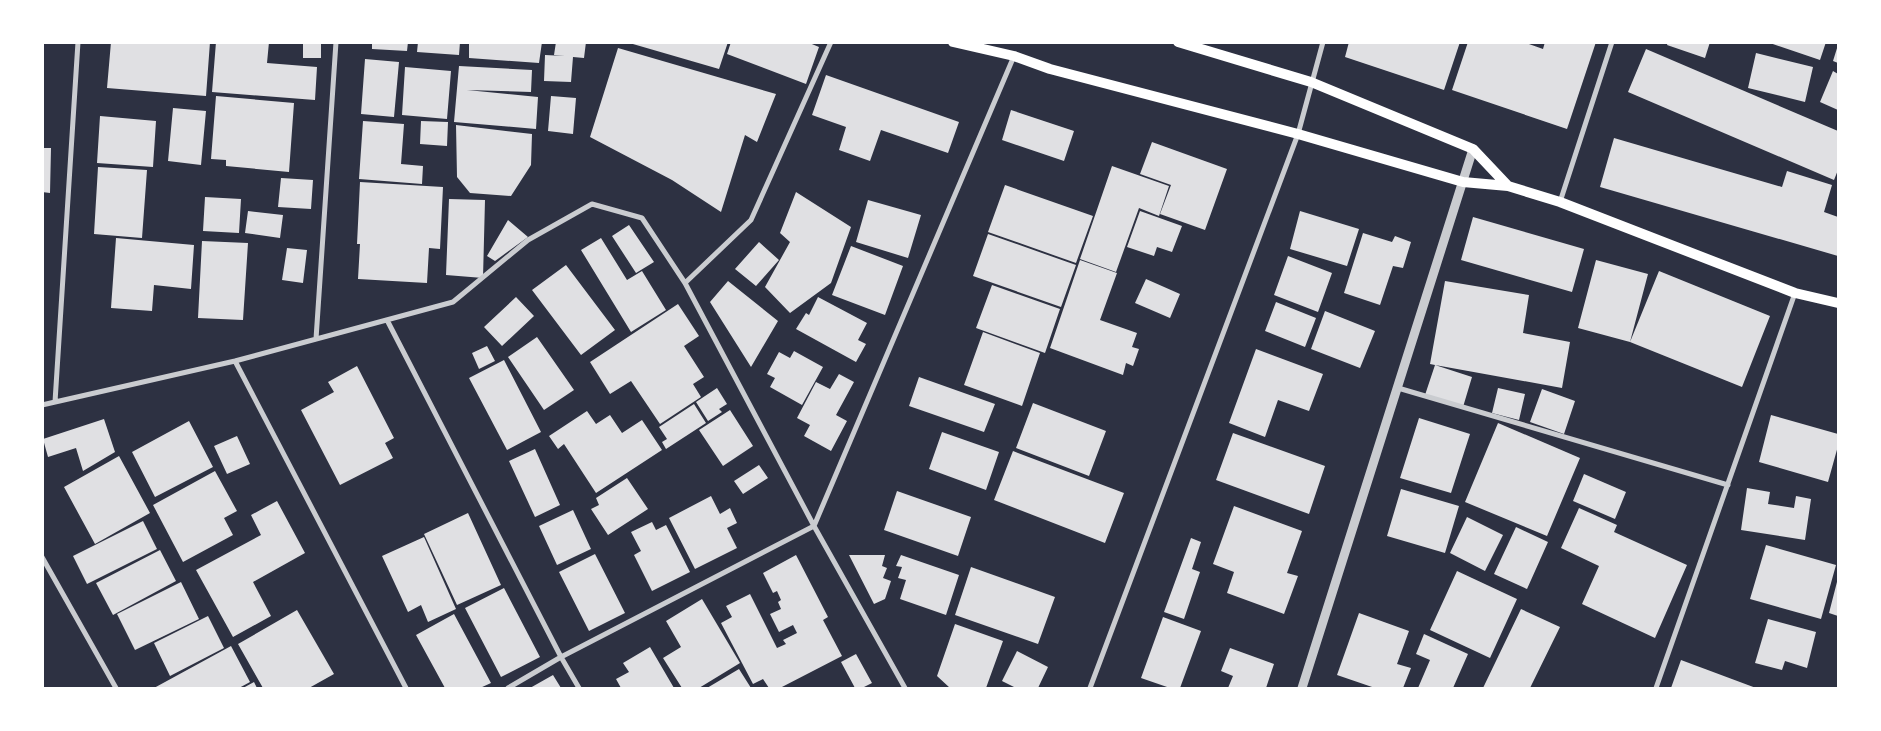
<svg xmlns="http://www.w3.org/2000/svg" width="1881" height="731" font-family="'Open Sans',sans-serif">
<style>
.building{fill:#e0e0e3}
.lines{fill:none;stroke-linecap:round;stroke-linejoin:round}
.minor{stroke:#caccd0;stroke-width:5}
.tertiary{stroke:#caccd0;stroke-width:9}
.secondary{stroke:#fff;stroke-width:10}
</style>
<rect width="100%" height="100%" fill="#2d3142"/>
<path class="building" d="M111 42H210L206 96 107 88Z
M216 42H269L267 63 317 67 315 100 212 92Z
M303 42H321V58H303Z
M372 42H408L407 51 372 49Z
M418 42H460L459 55 417 52Z
M469 42H542L539 63 469 58Z
M556 42H586L584 58 573 57 571 82 544 81 545 55 565 56 554 55Z
M626 42H728L719 69Z
M731 42H807L819 47 806 84 727 54Z
M1349 42H1460L1444 90 1345 57Z
M1468 42H1523L1543 49 1545 42H1596L1567 129 1452 90Z
M1668 42H1710L1705 58 1667 45Z
M1767 42H1826L1820 60Z
M1838 45V63L1833 61Z
M618 48 776 94 757 142 745 135 721 212 672 180 590 137Z
M1646 49 1838 131V170L1834 180 1628 92Z
M1756 53 1813 67 1805 102 1748 88Z
M365 59 399 62 394 117 361 114Z
M459 66 532 70 531 92 467 90 538 97 536 129 454 122Z
M405 67 451 71 447 119 402 115Z
M1833 71 1838 74V110L1820 102Z
M826 75 959 122 948 153 881 130 870 161 839 150 846 127 812 115Z
M216 96 294 103 289 172 226 166V160L211 159Z
M551 96 576 98 573 134 548 131Z
M173 108 206 111 201 165 168 161Z
M1011 110 1074 131 1064 161 1002 140Z
M100 116 156 121 153 167 97 163Z
M363 121 404 124 401 164 423 166 422 184 359 179Z
M421 121 448 122 447 146 420 144Z
M456 125 532 134 531 165 511 196 470 193 457 177Z
M1614 138 1782 187 1787 171 1832 185 1824 212 1838 217V256L1600 187Z
M1152 142 1227 169 1205 230 1160 214 1171 185 1140 174Z
M42 148H51L50 193 42 192Z
M1112 166 1169 186 1159 216 1139 208 1116 272 1080 259Z
M98 167 147 170 142 238 94 234Z
M281 178 313 180 311 209 278 207Z
M360 182 443 187 440 249 429 248 427 283 358 279 360 244H357Z
M1005 185 1093 216 1076 263 988 232Z
M796 192 851 227 831 283 790 313 765 287 790 242 780 233Z
M205 197 241 199 239 233 203 231Z
M449 199 485 200 483 278 446 275Z
M868 200 921 215 908 258 856 242Z
M248 211 283 215 280 238 245 233Z
M1140 211 1182 226 1172 252 1157 247 1154 256 1127 247Z
M1300 211 1359 229 1347 266 1290 249Z
M1473 217 1584 249 1572 292 1461 260Z
M508 220 528 237 495 261 487 256Z
M629 225 654 262 636 273 612 236Z
M1363 233 1392 242 1395 236 1411 242 1403 268 1393 266 1380 305 1344 293Z
M988 234 1076 265 1061 307 973 276Z
M116 238 194 245 191 289 154 285 152 311 111 308Z
M601 238 627 280 642 271 666 310 631 332 581 250Z
M202 241 248 243 243 320 198 318Z
M759 242 779 260 756 286 735 269Z
M851 246 903 266 885 315 832 295Z
M287 248 307 250 303 283 282 280Z
M1288 256 1332 273 1318 312 1274 295Z
M1080 260 1117 273 1100 320 1137 333 1132 347 1139 349 1133 366 1126 363 1123 375 1050 348Z
M1596 260 1648 274 1630 342 1578 328Z
M566 265 615 330 581 355 532 290Z
M1659 271 1770 316 1742 387 1630 342Z
M1146 279 1180 294 1170 318 1135 303Z
M728 281 778 321 751 367 710 302Z
M1445 281 1529 295 1523 333 1570 342 1562 388 1435 365 1472 377 1463 407 1425 395 1435 365 1430 364Z
M992 285 1060 309 1045 353 976 328Z
M516 297 534 316 502 346 484 327Z
M818 297 867 323 858 340 866 344 856 362 796 329 806 313 809 315Z
M1276 302 1316 318 1305 347 1265 331Z
M678 304 699 336 684 346 704 377 693 384 701 397 660 424 631 381 610 394 590 362Z
M1325 311 1375 331 1360 368 1311 349Z
M983 332 1040 353 1022 406 964 385Z
M537 337 574 390 544 410 508 357Z
M487 346 495 361 479 369 472 353Z
M1256 349 1323 374 1309 411 1278 400 1265 437 1229 423Z
M794 351 823 367 802 405 770 387 775 378 767 374 779 352 790 358Z
M504 360 541 432 507 450 469 378Z
M357 366 394 438 385 443 393 458 340 485 301 410 334 392 328 382Z
M839 374 854 382 836 415 847 421 831 451 804 436 810 425 797 418 816 382 830 389Z
M919 377 995 404 984 432 909 406Z
M717 388 727 404 719 409 722 412 708 421 696 402Z
M1498 388 1525 394 1519 420 1492 413Z
M1542 389 1575 401 1564 434 1530 422Z
M1033 403 1106 431 1089 476 1016 448Z
M694 404 706 423 666 449 662 442 667 439 659 427Z
M730 410 753 446 723 466 699 430Z
M587 411 596 424 610 415 622 433 642 420 662 450 596 493 564 444 558 449 549 436Z
M1771 415 1838 434V446L1828 482 1759 462Z
M1419 418 1470 434 1451 493 1400 478Z
M104 419 115 452 83 471 76 448 48 457 43 439Z
M189 421 213 467 155 497 132 452Z
M1498 423 1580 458 1547 536 1465 502Z
M942 432 999 452 986 490 929 469Z
M1233 433 1325 466 1309 514 1216 480Z
M237 436 250 464 227 474 214 446Z
M535 449 560 505 535 517 509 461Z
M1013 451 1124 493 1105 543 994 500Z
M119 456 150 513 95 544 64 487Z
M759 465 768 478 743 494 734 481Z
M215 471 237 511 224 518 233 535 183 562 153 505Z
M1584 474 1626 492 1615 519 1573 501Z
M627 478 648 509 608 535 591 509 599 505 596 498Z
M1747 488 1770 492 1768 504 1794 508 1796 496 1811 499 1805 540 1741 530Z
M1401 489 1459 506 1445 553 1387 536Z
M897 491 971 517 958 556 884 530Z
M711 496 720 514 730 508 737 523 727 528 737 548 695 569 669 518Z
M277 501 305 553 253 582 271 616 233 637 196 570 261 535 251 515Z
M1234 506 1302 531 1287 573 1298 576 1284 614 1227 593 1234 572 1213 564Z
M1579 508 1617 525 1614 532 1687 565 1655 638 1582 604 1599 566 1561 548Z
M573 510 591 549 557 565 539 526Z
M468 513 501 585 457 605 424 534Z
M1467 517 1503 535 1485 571 1450 553Z
M143 521 157 549 87 584 73 556Z
M652 522 656 530 666 525 690 572 652 591 634 555 641 551 631 532Z
M1516 527 1548 542 1527 589 1494 574Z
M424 537 456 609 428 622 421 605 408 612 382 556Z
M1191 538 1201 542 1192 569 1200 572 1184 619 1164 612Z
M1766 545 1836 565 1821 619 1750 599Z
M160 550 176 581 113 615 96 583Z
M595 554 625 613 589 631 559 572Z
M796 555 828 617 823 620 842 656 780 688H769L763 679 753 684 721 623 732 617 726 606 750 594 777 648 786 644 783 640 797 633 793 625 779 632 770 614 781 609 778 602 781 600 777 591 773 593 763 573Z
M849 555H885L882 566 887 568 883 578 891 581 885 599 874 604Z
M901 555 959 575 946 615 900 599 906 580 898 578 902 567 896 566Z
M971 567 1055 597 1038 644 955 615Z
M1457 571 1517 599 1490 658 1430 630Z
M1838 578V616L1829 613Z
M181 582 199 619 135 650 117 614Z
M504 588 540 657 501 677 465 608Z
M702 599 740 663 699 688H682L663 658 681 647 666 621Z
M1521 609 1560 627 1530 688H1483Z
M297 610 334 674 309 688H263L238 644Z
M1359 613 1409 631 1397 664 1411 668 1403 688H1375L1337 675Z
M454 614 491 683 480 688H445L416 635Z
M208 616 224 648 170 676 154 643Z
M1163 617 1201 631 1180 688H1170L1141 678Z
M1768 619 1816 632 1807 668 1785 661 1782 670 1755 663Z
M955 624 1003 641 986 688H950L937 676Z
M1424 634 1468 654 1453 688H1418L1430 660 1416 654Z
M231 646 250 682 239 688H154Z
M650 647 674 688H621L616 679 629 672 623 663Z
M1230 648 1274 664 1266 688H1228L1233 676 1221 671Z
M1017 651 1048 667 1038 688H1016L1002 681Z
M856 654 872 683 862 688H855L841 662Z
M1681 660 1756 688H1671Z
M739 669 751 688H707Z
M553 675 561 688H530Z
M254 682 257 688H243Z"/>
<g class="lines">
<path class="minor" d="M1560 202 1612 42
M685 283 751 220 831 42
M387 320 561 657 579 688
M316 339 336 42
M235 361 406 688
M1398 388 1728 485
M55 402 78 42
M42 405 235 361 453 302 528 240 592 204 642 218 685 283 814 526 905 688
M42 557 116 688
M508 688 561 657 814 526 1014 56
M1090 688 1298 134 1323 42
M1656 688 1795 293"/>
<path class="tertiary" d="M1302 688 1473 149"/>
<path class="secondary" d="M953 42 1014 56 1050 69 1298 134 1463 182 1508 186 1560 202 1795 293 1838 303
M1178 42 1311 82 1473 149 1508 186"/>
</g>
<rect width="1881" height="731" fill="none" stroke="#ffffff" stroke-width="88"/>
</svg>
